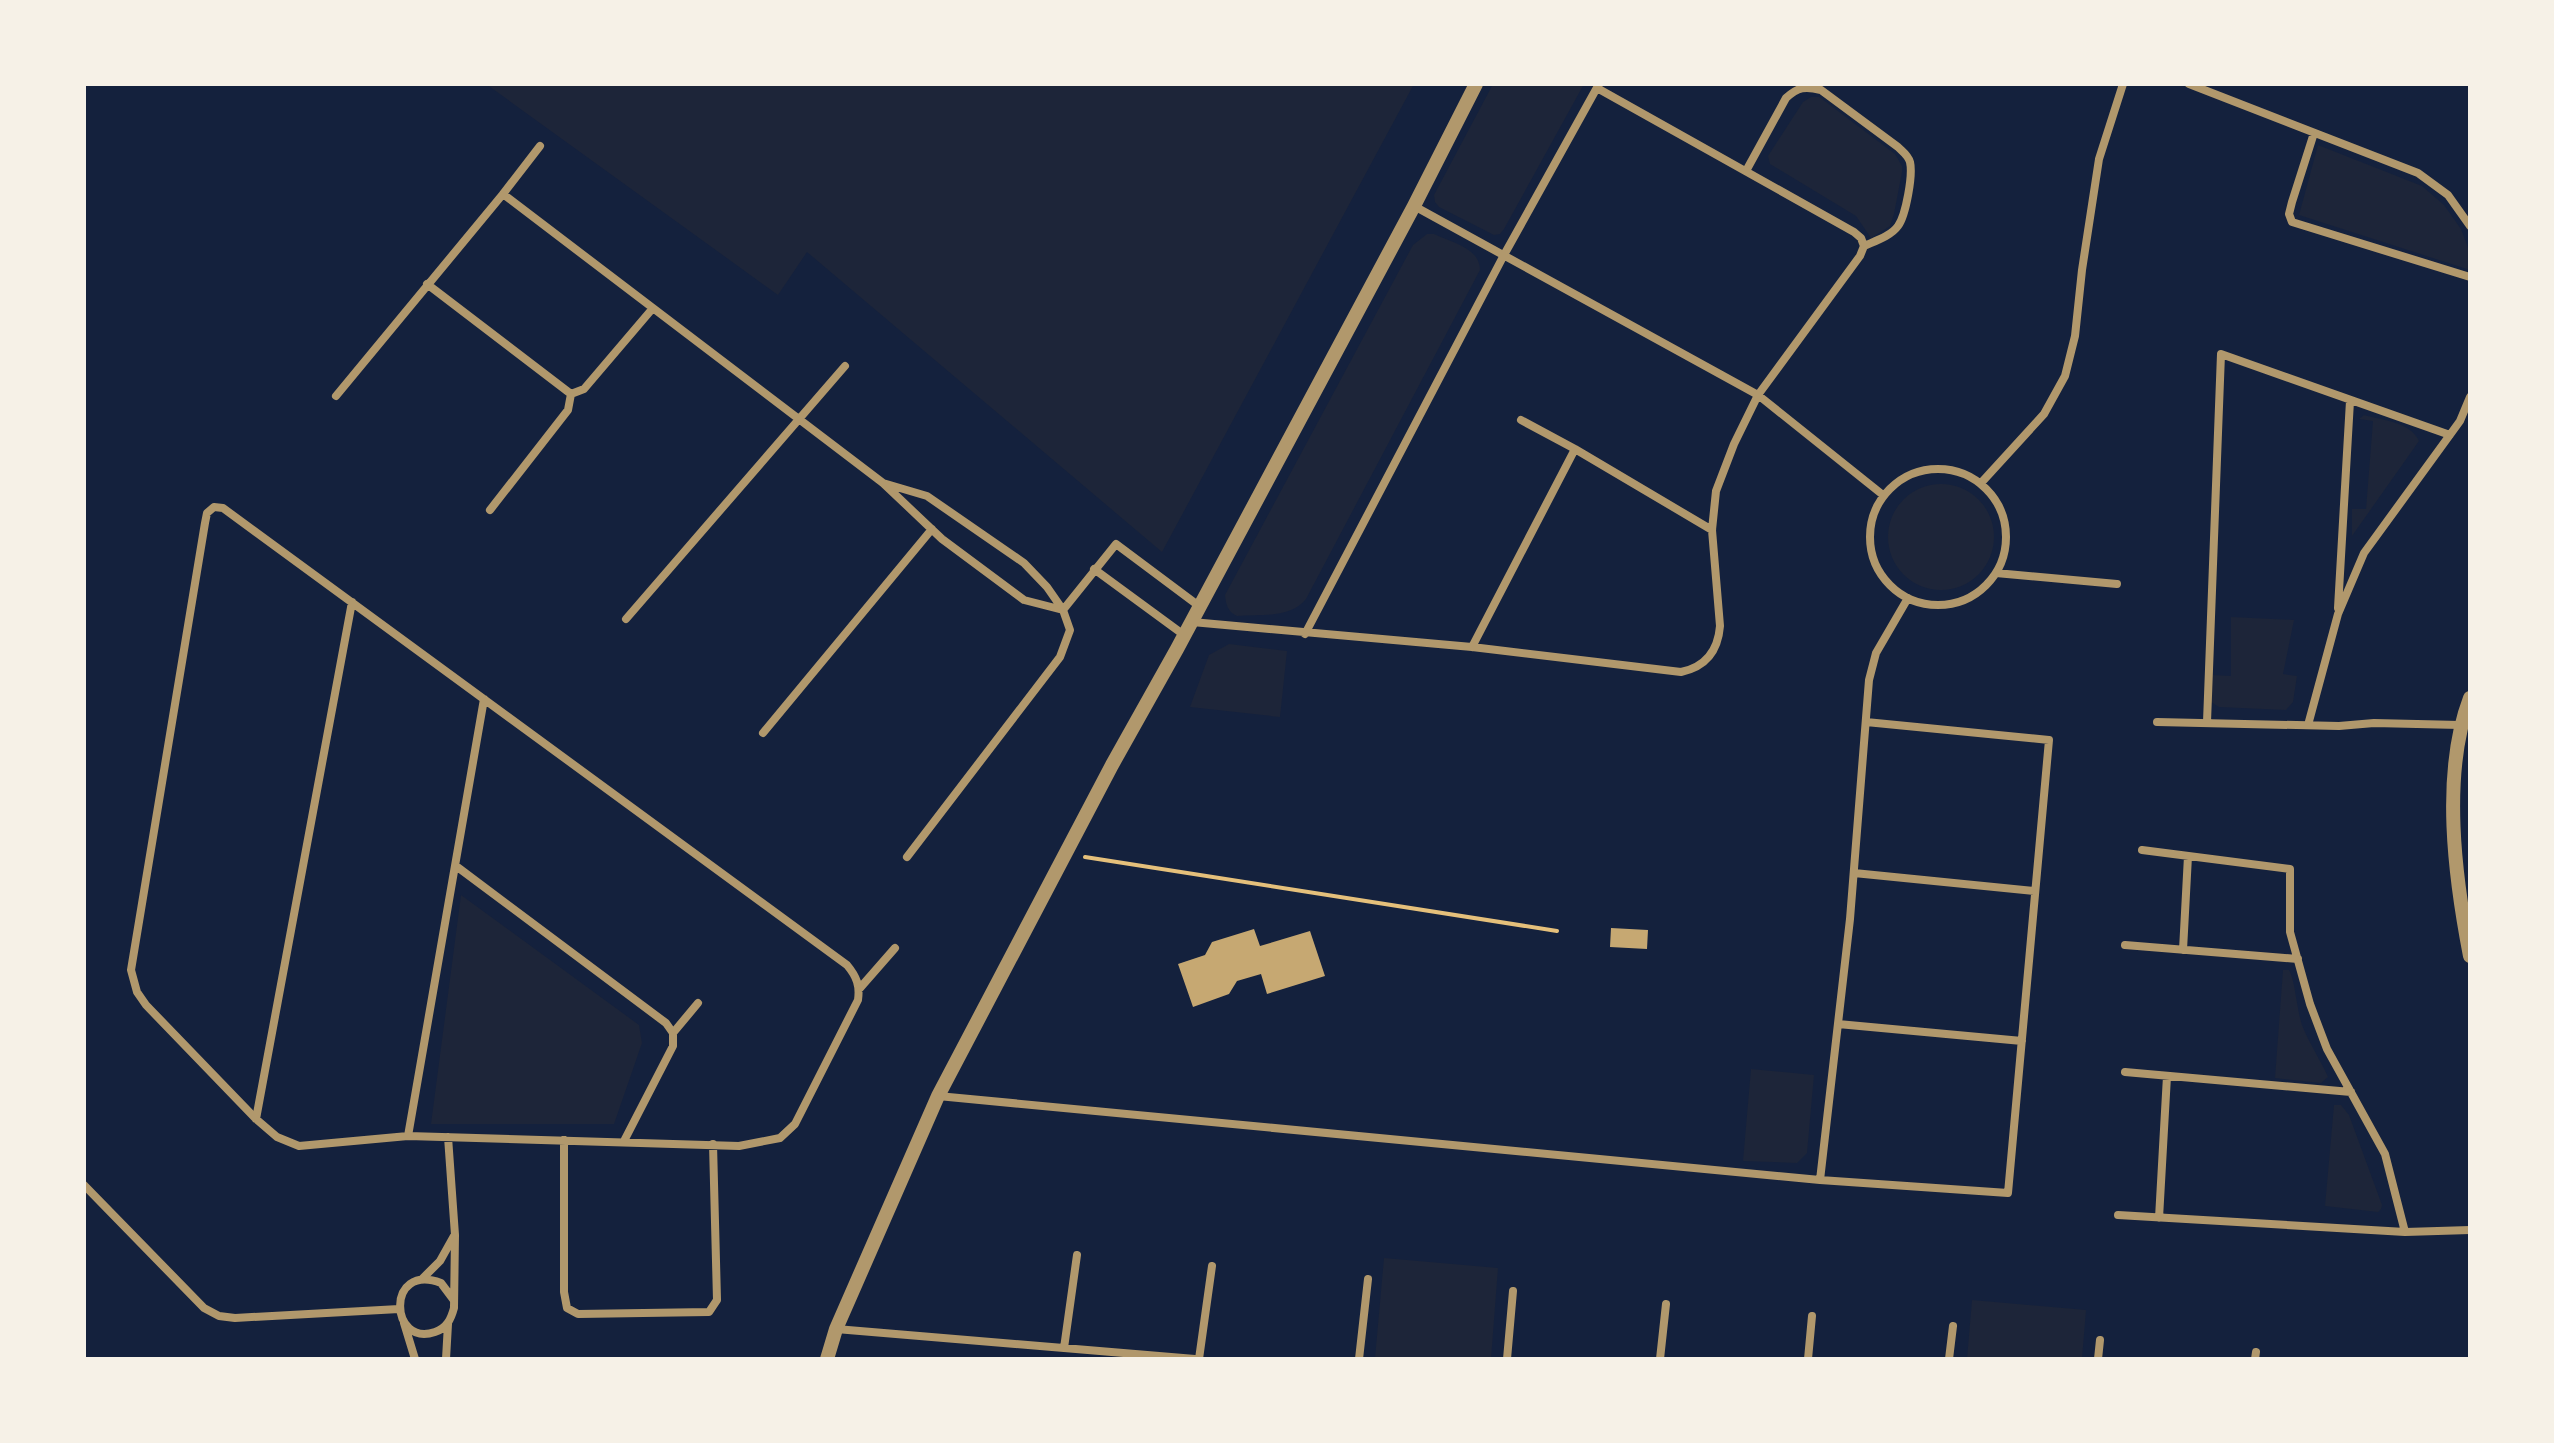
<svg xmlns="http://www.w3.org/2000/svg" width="2554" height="1443" font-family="Raleway,sans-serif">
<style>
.green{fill:#1d2539}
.building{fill:#c6a872}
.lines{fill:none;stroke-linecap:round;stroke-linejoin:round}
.path{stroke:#e5c07b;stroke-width:4}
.minor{stroke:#b1986c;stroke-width:8}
.tertiary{stroke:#b1986c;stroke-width:14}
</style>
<rect width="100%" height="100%" fill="#14213d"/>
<path class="green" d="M486 84H1414L1162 552 807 252 778 295Z
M1493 84H1584L1504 229 1500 234 1494 235 1439 207 1435 202 1434 195Z
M1811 97H1819L1826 102 1895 154 1902 166V172L1894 214 1890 226 1871 238 1856 216 1770 164 1768 156 1803 102Z
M2318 145 2422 186 2444 205 2461 229 2470 253V270L2299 215Z
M1427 234H1434C1451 242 1480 248 1480 270L1306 599C1290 619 1260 614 1237 616 1228 612 1226 605 1225 595L1413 245Z
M2364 415C2382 420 2411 422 2419 441L2352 536V509H2366L2373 421 2359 419Z
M1888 537a53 53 0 1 1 106 0a53 53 0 1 1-106 0Z
M2231 617 2294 620 2283 674 2297 676 2293 702 2286 710 2219 707 2211 702 2213 675 2231 676Z
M1229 644 1287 651 1280 717 1190 707 1209 655Z
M461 895 639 1025 642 1043 614 1124H431Z
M2283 970H2289C2295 980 2297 1010 2302 1025 2309 1043 2320 1059 2328 1077L2321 1083 2275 1078Z
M1751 1069 1814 1075 1807 1153 1797 1163 1743 1161Z
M2334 1105H2341L2349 1115 2382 1205 2381 1209 2378 1212 2325 1206Z
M1384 1258 1498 1268 1491 1359 1375 1358Z
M1972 1300 2086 1310 2082 1359H1967Z"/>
<path class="building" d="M1611 928 1648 930 1647 949 1610 947Z
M1254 929 1260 946 1310 931 1325 976 1267 994 1261 974 1237 981 1229 994 1193 1007 1178 964 1205 955 1212 942Z"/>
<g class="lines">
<path class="path" d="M1085 857 1557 931"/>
<path class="minor" d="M2189 84 2418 173 2448 195 2470 226
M2314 133 2292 202 2289 214 2292 222 2470 277
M1746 171 1786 98C1798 87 1805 86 1821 90L1898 147C1903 152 1908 155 1910 162 1913 175 1906 215 1898 226 1891 236 1875 241 1864 246
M503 194 883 483
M1414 206 1758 395 1883 495
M427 284 571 394 568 410 490 510
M571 394 584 389 653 308
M336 396 503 194 540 146
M1521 420 1575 449
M1870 537a68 68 0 1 1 136 0a68 68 0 1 1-136 0Z
M1981 483 2044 414 2065 376 2075 336 2082 270 2099 159 2123 84
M214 507 223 508 847 965C857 977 860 986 858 1000L795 1124 780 1138 739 1146 408 1136 299 1146 277 1137 256 1119 146 1005 137 992 131 970 205 523 207 513Z
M1094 569 1184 635
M1996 573 2117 584
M2338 608 2350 401
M1063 610 1116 544 1199 606
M626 619 845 366
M1192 622 1472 647 1681 672C1705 667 1718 651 1720 626L1712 530 1716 491 1734 444 1758 395 1860 256 1864 246 1861 238 1854 232 1597 88
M1305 634 1504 255 1599 84
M1472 647 1575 449 1712 530
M2157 722 2339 726 2374 723 2460 725
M2207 722 2221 354 2450 435
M2308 725 2338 614 2364 553 2460 421 2470 397
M763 733 932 529
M2142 850 2290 869V932L2310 1004 2327 1049 2385 1154 2405 1232
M907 857 1060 657 1070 630 1063 610 1047 587 1024 563 927 496 883 483 942 539 1024 600 1063 610
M456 866 666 1023 673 1033V1046L624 1141
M1854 873 2035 891
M2125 945 2298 959
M2183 950 2188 856
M860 988 895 948
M1838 1024 2022 1041
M673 1033 698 1003
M2125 1072 2351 1092
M938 1096 1820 1180 2008 1193 2049 740 1866 722
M256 1119 352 602
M408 1136 484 699
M448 1137 455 1235 454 1308C451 1319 447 1328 435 1332 390 1348 385 1262 441 1283L453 1299
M564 1140V1292L567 1308 578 1314 709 1312 717 1300 713 1144
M1820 1180 1850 919 1869 680 1876 653 1908 598
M84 1185 204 1308 219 1316 235 1318 399 1309
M2118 1215 2405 1232 2470 1230
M2159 1218 2167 1076
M422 1279 440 1261 454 1236
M404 1323 415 1359
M836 1329 1195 1359
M1064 1348 1077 1255
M446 1359 448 1324
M1199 1359 1212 1266
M1359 1359 1368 1279
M1507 1359 1513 1291
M1660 1359 1666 1304
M1808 1359 1812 1316
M1949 1359 1953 1326
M2098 1359 2100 1340
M2255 1359 2256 1352"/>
<path class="tertiary" d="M2470 698C2441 774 2455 878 2470 956
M827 1359 836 1329 938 1096 1112 765 1177 649 1414 206 1476 84"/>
</g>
<rect width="2554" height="1443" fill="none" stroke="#f6f1e7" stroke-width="172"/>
</svg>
